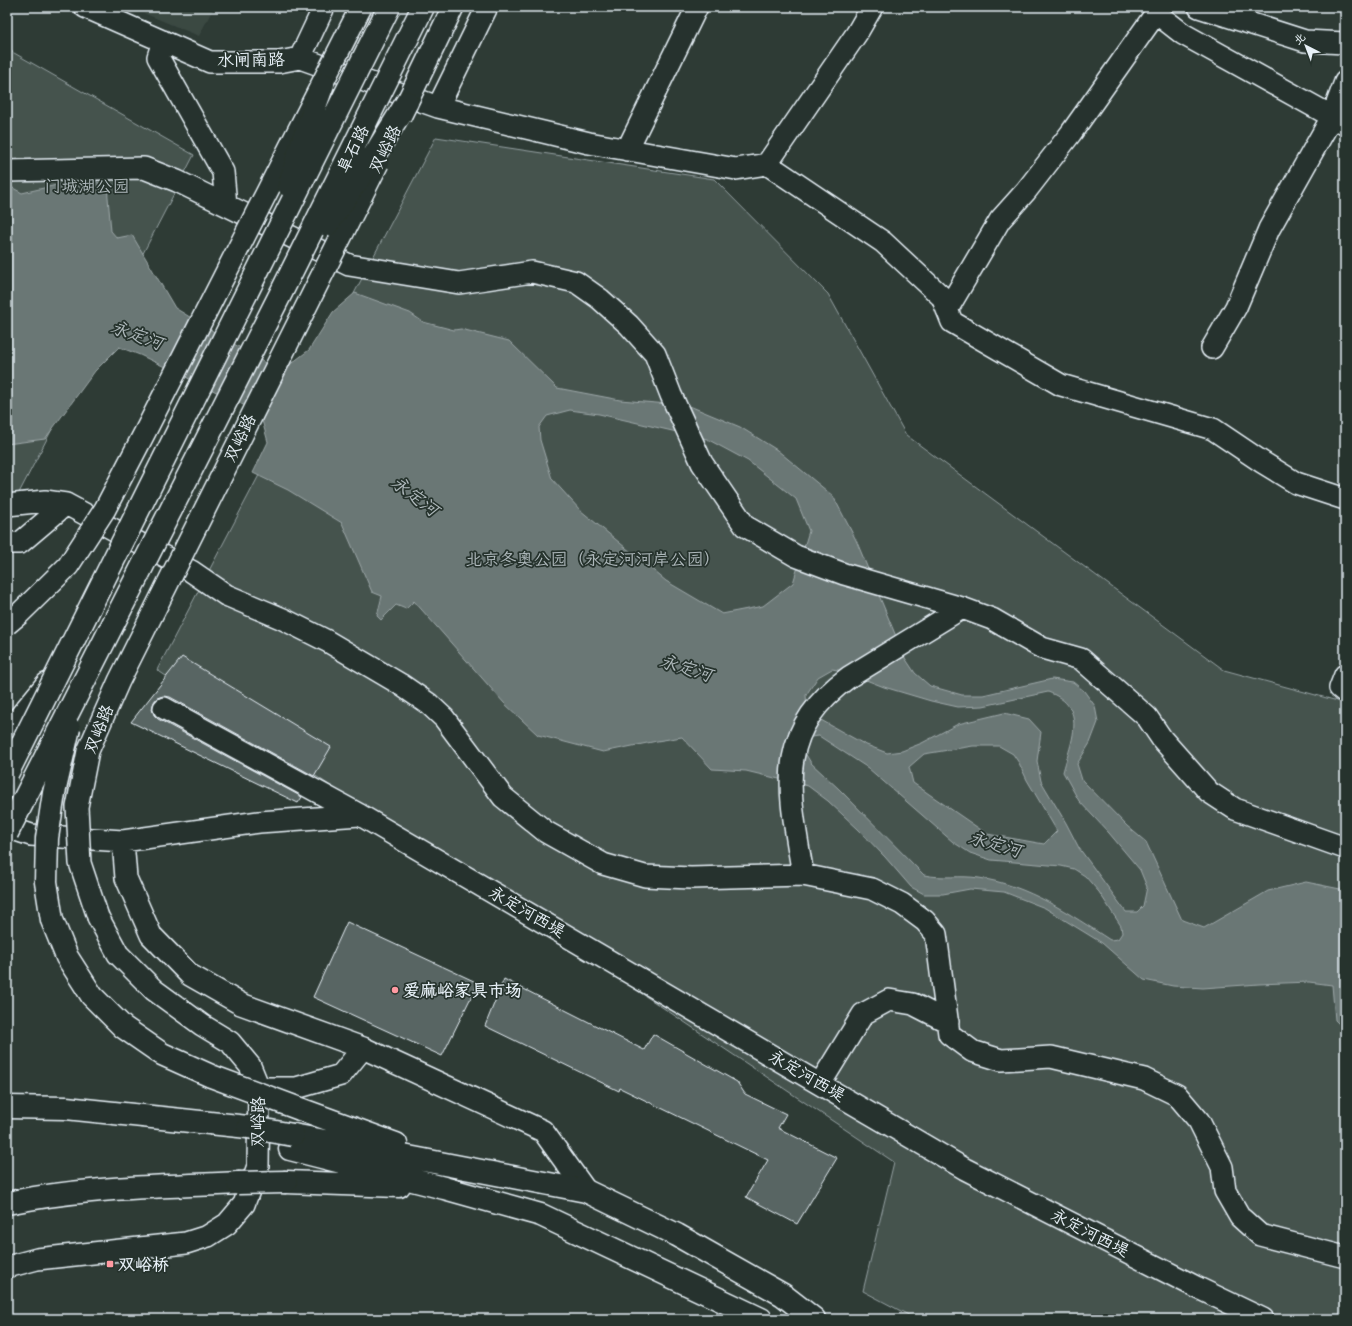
<svg xmlns="http://www.w3.org/2000/svg" width="1352" height="1326" font-family="Caveat,'LXGW WenKai TC',sans-serif">
<style>
.built{fill:#3b4843}
.green{fill:#45524e;stroke:#96a2a3}
.water{fill:#6b7775;stroke:#9da8a9;fill-rule:evenodd}
.building{fill:#596563;stroke:#e8f1f8}
.lines{fill:none;stroke-linecap:round;stroke-linejoin:round}
.minor-casing{stroke:#e8f1f8;stroke-width:24}
.highway-casing{stroke:#e8f1f8;stroke-width:25}
.minor{stroke:#26332d;stroke-width:21}
.highway{stroke:#26332d;stroke-width:22}
.minor-bridge-casing{stroke:#e8f1f8;stroke-width:24;stroke-linecap:butt}
.highway-bridge-casing{stroke:#e8f1f8;stroke-width:25;stroke-linecap:butt}
.minor-bridge{stroke:#26332d;stroke-width:21}
.highway-bridge{stroke:#26332d;stroke-width:22}
.poi-dot{fill:#ff9aa2;stroke:#26332d;stroke-width:1.5}
.labels{text-anchor:middle;dominant-baseline:central;stroke-width:3.5;stroke-linejoin:round;paint-order:stroke}
.street-label{font-size:17px;fill:#e8f1f8;stroke:#26332d}
.park-label{font-size:17px;fill:#afb9bc;stroke:#26332d}
.poi-label{font-size:17px;font-weight:bold;fill:#e8f1f8;stroke:#26332d;text-anchor:start}
.water-label{font-size:18px;font-style:italic;fill:#b0babd;stroke:#26332d}
</style>
<rect width="100%" height="100%" fill="#2e3b35"/>
<filter id="ink" filterUnits="userSpaceOnUse"><feTurbulence type="fractalNoise" baseFrequency=".025" numOctaves="2"/><feDisplacementMap in="SourceGraphic" scale="8" xChannelSelector="R" yChannelSelector="G"/><feConvolveMatrix kernelMatrix="1 2 1 2 8 2 1 2 1" color-interpolation-filters="sRGB"/></filter>
<g filter="url(#ink)">
<path class="built" d="M129 7H214L199 36Z"/>
<path class="green" d="M7 49 194 155 7 516Z
M436 137 714 179 828 294 906 435 1224 670 1345 703V1319H916L863 1291 894 1162 157 670Z"/>
<path class="water" d="M87 178 107 186 111 231 117 238 132 235 175 308 280 372 309 350 333 312 355 293 410 313 423 322 454 330 461 329 509 341 557 388 620 400 668 404 692 407 740 427 777 450 833 496 856 540 905 658 915 673 930 686 962 695H983L1052 679 1073 682 1084 691 1095 706 1098 722 1090 743 1077 764 1082 780 1127 826 1146 842 1182 920 1204 928 1268 891 1306 882 1345 890V1030L1335 1020 1332 985 1309 982 1259 984 1203 988 1173 986 1144 980 1102 943 1045 908 1004 892 970 889 943 894H924L911 887 885 857 858 829 828 801 808 786 746 771 712 769 682 737 657 741 603 752 538 735 504 703 414 601 406 609 396 605 381 620 377 616 382 596 372 592 342 523 288 490 253 473 268 442 260 413 140 355 119 347 95 371 45 439 7 444V191L13 188 22 193ZM570 410 599 414 707 439 748 461 796 499 809 531 793 583 763 606 722 614 666 581 580 510 552 479 540 440 539 427 547 416ZM832 669 843 671 884 687 931 701 958 707 983 706 1048 692C1089 707 1071 741 1063 772L1079 801 1109 833 1140 870 1147 887 1143 906 1137 912H1126L1079 848 1066 823 1041 781 1037 761 1041 732 1029 719 1004 713 958 724 922 743 902 751 887 753 864 744 821 720 807 708 806 695 818 677ZM819 736 868 768 953 842 970 853 991 860 1061 866 1074 869 1085 876 1099 892 1121 926 1122 933 1118 939 1110 940C1070 914 1028 885 979 878 960 875 943 879 924 875L839 789 811 763 805 753 806 743 811 737ZM973 746H999L1013 754 1019 763 1027 780 1057 831 1044 844 987 834 913 783 909 767 924 754Z"/>
<path class="building" d="M182 657 331 747 314 776 170 697 163 696 157 698 154 702 152 709 154 715 158 719 302 797 298 803 131 722Z
M347 922 478 983 442 1056 313 997Z
M504 979 644 1050 653 1034 737 1082 745 1094 786 1114 778 1128 837 1158 797 1224 746 1197 768 1160 620 1088 619 1091 485 1026Z"/>
<g class="lines">
<defs>
<path id="minor" d="M85 7 210 62H279L300 58 324 7
M1199 7 1305 41 1345 43
M1156 13 1183 34 1344 123
M163 41 158 57 223 172 226 205
M300 58 438 107 589 143 736 169 767 164 857 33 872 7
M438 107 487 7
M627 150 697 7
M767 164 883 242 942 297 952 322 1061 385 1213 429 1262 462 1296 483 1345 499
M7 171 144 168 177 181 349 265 459 283 532 272 576 282 600 299 629 325 655 354 671 395 702 463 745 526 796 556 844 574 962 608 992 619 1042 648 1081 659 1147 717 1162 739 1209 792 1235 809 1345 848
M947 310 1000 220 1026 191 1071 133 1156 13 1158 7
M1212 348 1236 307 1269 229 1332 117 1345 82
M7 505 45 501 66 504 191 571 226 595 283 619 327 641 400 684 429 704 444 718 503 797 546 832 603 864 645 876 691 878 803 875 872 889 902 904 925 921 936 934 949 1034 972 1051 1001 1060 1051 1057 1144 1079 1177 1095 1199 1121 1222 1167 1225 1191 1240 1217 1260 1235 1341 1256 1345 1255
M7 543H20L66 504
M1345 675 1340 688 1345 692
M164 708 360 815 965 1169 1196 1287 1263 1319
M7 827 31 835 123 841 259 822 360 815
M123 841 126 878 151 935 190 975 241 1004 363 1048 543 1131 586 1191
M803 875C790 794 771 733 849 677L962 608
M820 1084 863 1014 889 1000 913 1004 948 1022
M259 1088H296L341 1075 363 1048
M7 1267 37 1259 186 1243 208 1236 227 1224 244 1204 258 1166 259 1088 250 1066 230 1042 202 1025 154 990 118 954 98 917"/>
<path id="highway" d="M7 733 47 684
M7 1107 66 1108 248 1127
M300 1109 396 1144
M293 1135 586 1191 677 1235 783 1295 814 1319
M290 1149 444 1188 541 1215 761 1319
M286 1182 399 1186
M7 1203C83 1187 161 1187 238 1183"/>
</defs>
<use href="#minor" class="minor-casing"/>
<use href="#highway" class="highway-casing"/>
<use href="#minor" class="minor"/>
<use href="#highway" class="highway"/>
<defs>
<path id="minor-bridge" d="M400 117 453 7
M7 624 19 614 68 566 105 509 145 432 361 7
M98 917 80 863 77 807 88 751 119 681 378 163"/>
<path id="highway-bridge" d="M289 186 301 145 323 84
M327 225 363 173 407 102
M69 728 54 793 47 838 46 882 52 920 67 957 92 996 123 1027 162 1054 211 1076 300 1109
M7 774 389 7
M7 833 282 291 423 7
M248 1127 293 1135
M238 1183 286 1182"/>
</defs>
<use href="#minor-bridge" class="minor-bridge-casing"/>
<use href="#highway-bridge" class="highway-bridge-casing"/>
<use href="#minor-bridge" class="minor-bridge"/>
<use href="#highway-bridge" class="highway-bridge"/>
</g>
</g>
<g class="poi-dot">
<circle cx="395" cy="990" r="4"/>
<rect x="106" y="1260" width="8" height="8" rx="2"/>
</g>
<g class="labels">
<g class="street-label">
<text transform="translate(251 60) rotate(-1)">水闸南路</text>
<text transform="translate(353 149) rotate(-64)">阜石路</text>
<text transform="translate(385 149) rotate(-64)">双峪路</text>
<text transform="translate(240 438) rotate(-64)">双峪路</text>
<text transform="translate(99 729) rotate(-68)">双峪路</text>
<text transform="translate(527 912) rotate(30)">永定河西堤</text>
<text transform="translate(807 1076) rotate(30)">永定河西堤</text>
<text transform="translate(258 1122) rotate(-89)">双峪路</text>
<text transform="translate(1090 1233) rotate(27)">永定河西堤</text>
</g>
<g class="park-label">
<text x="87" y="186">门城湖公园</text>
<text x="593" y="559">北京冬奥公园（永定河河岸公园）</text>
</g>
<g class="poi-label">
<text x="403" y="990">爱麻峪家具市场</text>
<text x="118" y="1264">双峪桥</text>
</g>
<g class="water-label">
<text transform="translate(137 335) rotate(20)">永定河</text>
<text transform="translate(415 496) rotate(37)">永定河</text>
<text transform="translate(686 668) rotate(17)">永定河</text>
<text transform="translate(995 844) rotate(16)">永定河</text>
</g>
</g>
<rect width="1352" height="1326" fill="none" stroke="#26332d" stroke-width="24"/>
<rect x="12" y="12" width="1328" height="1302" fill="none" stroke="#e8f1f8" stroke-width="1.5" filter="url(#ink)"/>
<g transform="translate(1306 46) rotate(318)" stroke="#26332d" stroke-width="3" paint-order="stroke">
<path d="M0-3L7 15L0 10L-7 15Z" fill="#e8f1f8"/>
<text y="-6" font-size="11" font-weight="bold" text-anchor="middle" fill="#e8f1f8">北</text>
</g>
</svg>
